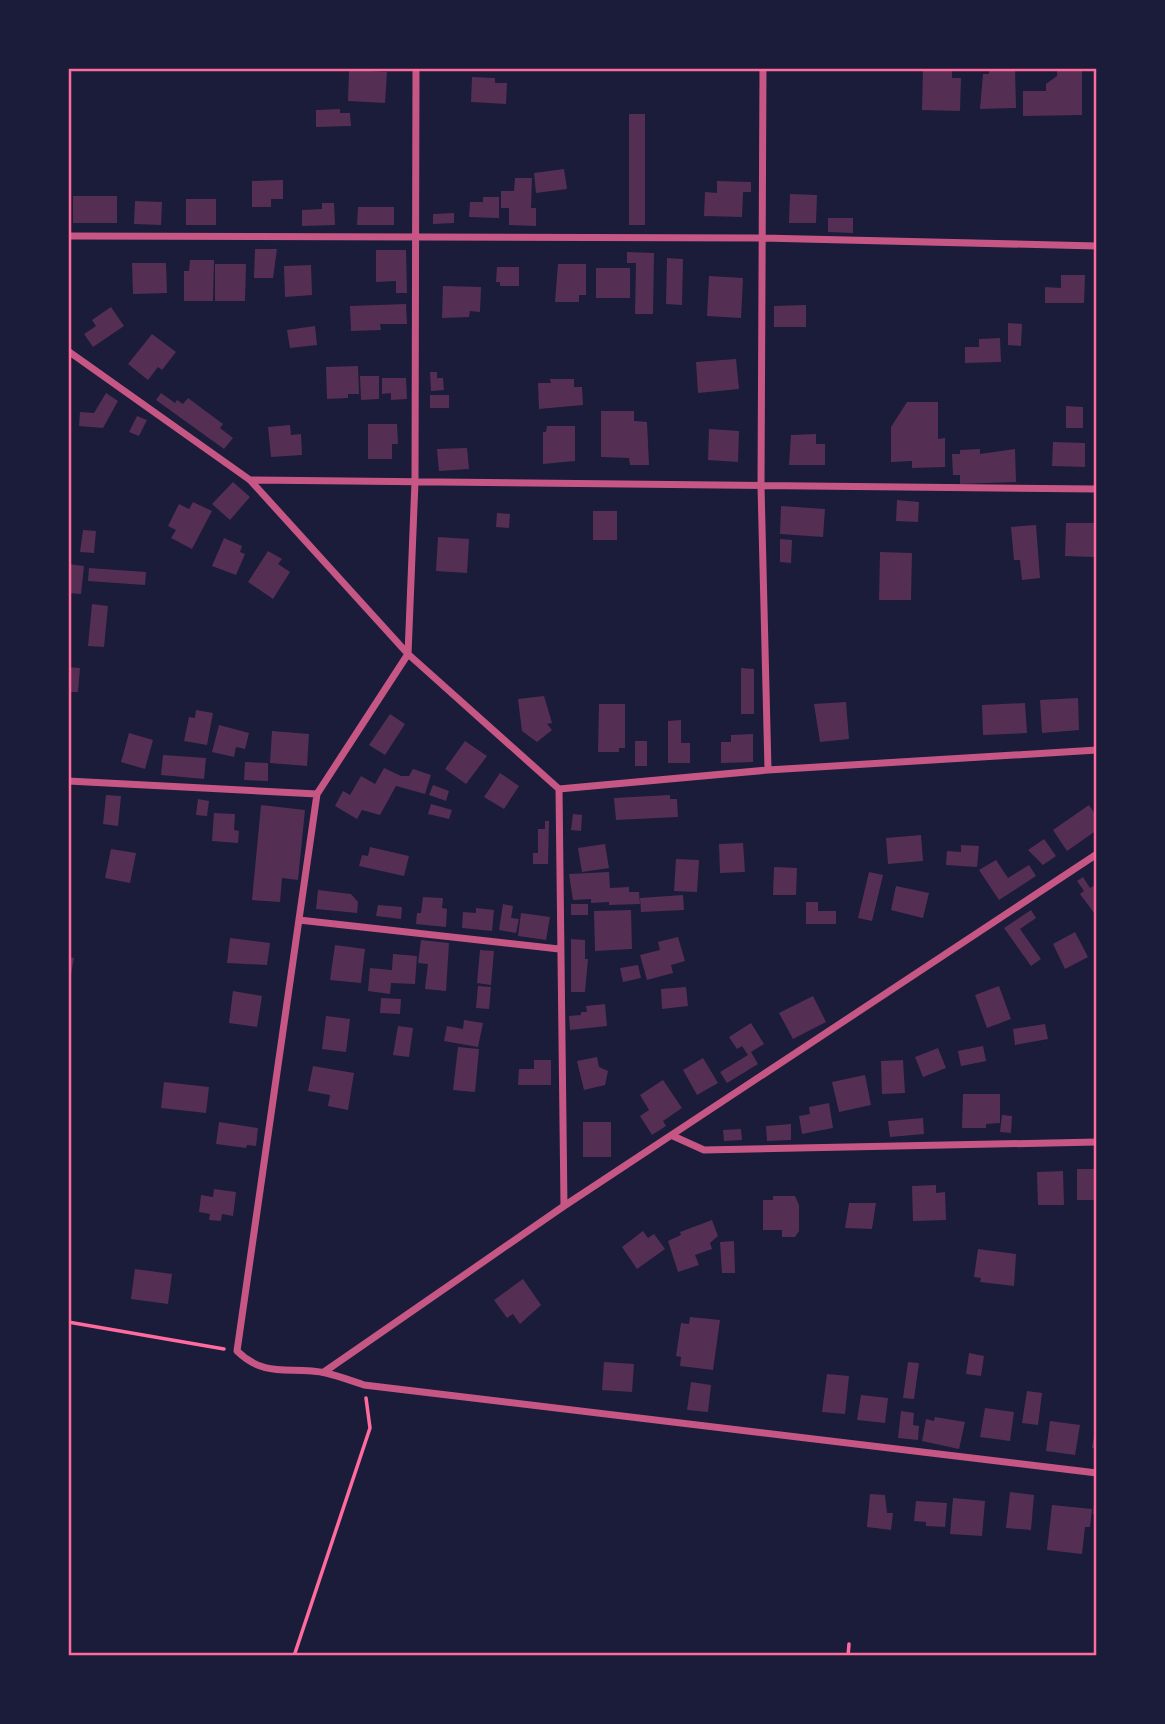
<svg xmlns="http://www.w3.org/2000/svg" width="1165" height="1724" font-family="'IBM Plex Sans',sans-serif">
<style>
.building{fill:#542f53}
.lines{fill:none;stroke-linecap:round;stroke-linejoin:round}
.path{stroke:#ff6b9d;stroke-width:3.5}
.minor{stroke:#c65784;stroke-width:7}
.neatline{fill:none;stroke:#ff6b9d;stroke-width:2.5}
</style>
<rect width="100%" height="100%" fill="#1b1b3a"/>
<path class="building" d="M923 68H952V78H961L960 111 922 110Z
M989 68H1015L1016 108 980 109 983 74H989Z
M1057 68H1082V115L1023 116V91H1046V84L1057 76Z
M349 70 387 72 385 103 348 101Z
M472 77 495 78V83H507L506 104 471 102Z
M340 109V113H350L351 126 316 127V110Z
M629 114H645V225H629Z
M564 169 567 189 536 193 534 173Z
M515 178H532L531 208H536V226L509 225V208H501V191H514Z
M283 180V199H271V207H252V181Z
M717 181 751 182V192H743L742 217 704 216 705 192 717 193Z
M790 194 817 195 816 223H789Z
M73 196H117V223H73Z
M483 197H499V218L469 217 470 202H483Z
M186 199H216V225H186Z
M135 201 162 202 161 225 134 224Z
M322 203H334L335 225 302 226V210L322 209Z
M358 207H394V225H357Z
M454 213V223L433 224V214Z
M828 218H853V233L828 232Z
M255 249H277L273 278H254Z
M376 250H406L407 293H396V281L376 282Z
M627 252 654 253 653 314H635L636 263H627Z
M667 258 683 259 682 305 666 304Z
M190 260H214L213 301H184V271H189Z
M132 263H166L167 293 133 294Z
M215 264H246L245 301H215Z
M558 264H586V295H579V302H555Z
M311 265 312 295 285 297 284 266Z
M497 267H519V286H500V282H496Z
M596 268H630V298H596Z
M1061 275H1085L1084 303H1045V287L1061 288Z
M709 276 743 278 741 318 707 316Z
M443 286 481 287 480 312 470 311 469 317 442 318Z
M406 304 407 324H380L381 330 351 331 350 306Z
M806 305V327H774V306Z
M111 307 124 326 93 347 84 334 96 326 92 320Z
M1008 323 1022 324 1021 346 1008 345Z
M315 326 317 345 290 348 287 330Z
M152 334 176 352 162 370 158 367 148 380 128 364Z
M1000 338 1001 362 965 363V347H979V339Z
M736 359 739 389 698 393 696 362Z
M358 366 359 394H348V398L327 399 326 367Z
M430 372H437V378H443L444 390 431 391Z
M360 376H379V399L361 400Z
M382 378H406L407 399 391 400V393L382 394Z
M550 379H574V387H582L583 405 539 409 538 383H551Z
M106 393 118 401 103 428 79 426 80 412 94 413Z
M161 393 175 403 177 400 183 404 188 398 223 424 220 428 233 438 224 449 156 400Z
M430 395H449V408H430Z
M907 402H938V439L945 438V467L912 468V461L891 462V427Z
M1066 406 1083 407V428H1066Z
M601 411H634V421L647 422 649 465H630L629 458 601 457Z
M137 416 147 420 139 436 129 432Z
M368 424H397L398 444H392V459H368Z
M290 425 291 435 301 434 302 455 271 457 268 427Z
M547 426H575V461L543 464V432H546Z
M709 429 739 431 738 462 708 460Z
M816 434V444H825V465H789L791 435Z
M1053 442 1085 443V467L1052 466Z
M467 448 469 469 439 471 437 449Z
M980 449V454L1015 449 1016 482 960 484V475H953L952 454H960V450Z
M233 482 250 497 230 520 212 504Z
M897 500 919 502 918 522 896 521Z
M193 502 212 511 192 549 171 538 176 530 168 526 179 504 189 509Z
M781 506 825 509 823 537 780 534Z
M593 511H617V540H593Z
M497 513 510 514 509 528 496 527Z
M1066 523H1095L1094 557 1065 556Z
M1036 525 1040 578 1022 580 1020 560H1014L1011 527Z
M83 530 96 531 94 553 80 552Z
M438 537 469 539 467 573 436 571Z
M224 538 242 546 240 552 245 554 236 575 212 566Z
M780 539 792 540 791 563 780 562Z
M268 551 282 559 278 564 290 572 273 599 248 582Z
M880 552 912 553 911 600H879Z
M68 564 84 566 81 594 68 593Z
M89 568 146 572 145 585 88 581Z
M92 604 108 606 104 647 88 646Z
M68 667 80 668 78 692H68Z
M741 668 754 669V714H741Z
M544 696 552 723 547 724 552 730 537 742 522 731 518 699Z
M1078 698 1079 730 1042 733 1040 700Z
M846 702 849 739 820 742 814 704Z
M1025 703 1027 733 983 735 982 705Z
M599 704H625V748H619V752H598Z
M196 710 213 713 207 745 184 741 189 717 195 718Z
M390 714 405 724 385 755 369 745Z
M681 720V743H690V763H668V721Z
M219 725 249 733 245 749 236 747 234 757 212 752Z
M272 731 309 734 307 766 270 763Z
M129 733 153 740 145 769 121 762Z
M753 734V762L721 763V742H731V735Z
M465 741 487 756 466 784 445 769Z
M635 741H647V766H635Z
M163 755 206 758 204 779 161 775Z
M245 762 268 763V781L244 780Z
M384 768 401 776H409L413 769 431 775 425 794 396 786 380 815 362 810 357 819 335 806 343 791 350 795 361 776 375 784Z
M500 773 519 786 504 809 484 797Z
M433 785 449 791 446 801 429 795Z
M106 795 121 796 118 826 103 824Z
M670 795V799H677L678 817 616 820 614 798Z
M198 799 209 801 207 816 196 815Z
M431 804 452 810 449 819 428 814Z
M261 805 305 810 298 880 282 878 280 902 252 900Z
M1089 805 1097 817V830L1067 851 1053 830Z
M214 813 235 814 234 830 239 831 238 843 212 841Z
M573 814 582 815 581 831 571 830Z
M545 821H549L548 864H533V853H538V829H545Z
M921 835 923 861 888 864 886 838Z
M1044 839 1056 856 1043 865 1028 850Z
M743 843 745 872 720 873 719 844Z
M605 844 609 868 582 872 578 848Z
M961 845 979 846 977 867 946 865 947 851 961 852Z
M370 847 409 856 404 876 359 866 362 855 368 856Z
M111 849 136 853 130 883 105 878Z
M676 859 699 860 697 892 674 891Z
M996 860 1008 878 1029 865 1036 876 999 900 979 870Z
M774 867 797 868 796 895H773Z
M609 872 610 888 629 887V892H639L640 904 609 905V902L591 903V899L573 900 569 874Z
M869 872 883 875 872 921 858 918Z
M1083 877 1090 888 1097 884V917L1080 894 1084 891 1077 881Z
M896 886 929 893 923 918 891 910Z
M318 890 351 894 358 902 357 913 316 909Z
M683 895 684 910 641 912 640 898Z
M423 897 443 898 442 908 447 909 446 927 416 924 417 913H421Z
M806 902H818V911H836V924H806Z
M503 904 513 906 511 918 519 919 516 933 499 930Z
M571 904H588V915H571Z
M378 905 402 907 401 919 376 916Z
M476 908 494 910 492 931 462 928 463 912 476 913Z
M631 910 632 949 595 951 594 911Z
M1031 910 1036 918 1020 929 1041 959 1031 966 1004 928Z
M521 913 550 917 546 940 518 936Z
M1075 932 1088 957 1065 969 1053 944Z
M678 937 685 961 671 965 673 973 647 980 640 955 660 950 658 942Z
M230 938 270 943 267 965 227 963Z
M571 939 585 940V959H588L585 992H571Z
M421 940 449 943 446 991 425 989 428 964 418 963Z
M335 945 365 949 361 983 330 980Z
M480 950 494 951 491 985 477 983Z
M393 954 417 956 415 984 391 983 390 994 368 991 370 968 392 970Z
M68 957 74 958 70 980H68Z
M638 965 641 978 623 982 620 968Z
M478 986 491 987 489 1009 476 1008Z
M999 986 1011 1019 987 1028 975 995Z
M686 987 688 1006 662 1009 661 989Z
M233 991 262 996 257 1027 229 1023Z
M813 996 826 1022 793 1039 779 1013Z
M381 998 401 999 400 1014 380 1013Z
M605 1004 607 1026 570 1030 569 1016 581 1015V1012H587L586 1006Z
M326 1016 350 1019 346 1052 322 1049Z
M464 1020 483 1023 478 1047 444 1041 447 1026 463 1029Z
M751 1023 764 1044 751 1052 758 1064 727 1083 720 1072 748 1055 742 1046 737 1049 729 1037Z
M1045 1024 1048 1039 1015 1045 1013 1029Z
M398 1026 413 1028 409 1057 393 1055Z
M983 1046 986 1061 961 1066 958 1051Z
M458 1047 479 1049 475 1092 453 1090Z
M938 1048 946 1068 923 1077 915 1057Z
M597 1057 599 1067 608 1071 605 1085 584 1090 577 1061Z
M703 1058 718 1083 697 1095 683 1070Z
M534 1060H551V1085H518L519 1069H534Z
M903 1060 905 1093 882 1094 881 1061Z
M313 1066 354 1073 348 1110 328 1106 330 1095 308 1091Z
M865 1075 871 1105 839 1112 832 1082Z
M663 1080 682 1108 663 1121 666 1126 652 1135 640 1116 649 1110 640 1095Z
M164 1082 209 1087 206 1113 161 1108Z
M963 1094H1000V1123L986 1124V1128H962Z
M829 1103 833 1128 802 1134 799 1116 810 1114 809 1107Z
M1002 1115 1012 1116 1011 1133 1000 1132Z
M923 1118 924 1134 890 1137 888 1121Z
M219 1122 258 1128 256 1146 247 1145 246 1148 216 1144Z
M583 1122H611V1157H583Z
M791 1124V1140L767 1141 766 1126Z
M741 1129 742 1140 724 1141 723 1130Z
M1077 1169H1097V1200H1077Z
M1063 1171 1064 1205H1038L1037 1172Z
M936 1185V1193L945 1192 946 1220 913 1221 912 1186Z
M214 1189 236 1192 233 1216 222 1214 221 1221 209 1220 210 1214 199 1212 201 1195 213 1197Z
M773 1196H795L799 1205V1231L795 1237H782V1230H763V1200H773Z
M849 1203H876L872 1229 845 1228Z
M712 1220 718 1236 710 1243 712 1249 695 1255 699 1265 678 1272 668 1241 681 1235 680 1232Z
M643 1231 648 1238 654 1234 665 1249 637 1269 622 1247Z
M734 1241 735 1273H722L720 1242Z
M978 1249 1016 1254 1014 1286 980 1282 981 1278 974 1277Z
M135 1269 172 1274 168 1304 131 1299Z
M523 1279 541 1305 520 1324 513 1314 507 1318 494 1300Z
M690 1317 720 1320 713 1370 680 1366 681 1357 676 1356 681 1323 689 1324Z
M969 1353 984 1356 981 1376 966 1374Z
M604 1362 634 1364 632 1392 602 1390Z
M908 1362 919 1363 914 1399 903 1398Z
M827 1374 849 1376 845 1414 822 1412Z
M691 1382 711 1385 708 1412 687 1410Z
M1027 1391 1042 1393 1038 1425 1022 1423Z
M861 1395 888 1398 885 1423 857 1420Z
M985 1408 1014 1412 1010 1441 980 1437Z
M901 1411 914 1413 913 1425 919 1426 918 1440 898 1438Z
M935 1417 965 1422 959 1449 922 1441 926 1419 934 1421Z
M1050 1421 1080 1425 1075 1455 1046 1451Z
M1095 1430H1097V1449L1092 1448Z
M1010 1492 1034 1495 1031 1530 1006 1528Z
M1095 1493H1097V1515L1093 1514Z
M870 1494 885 1495 887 1513H893L891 1530 867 1527Z
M953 1498 985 1501 982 1536 950 1534Z
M916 1501 947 1503 945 1527 926 1526V1522L914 1521Z
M1052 1505 1092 1509 1090 1527H1085L1082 1554 1047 1550Z"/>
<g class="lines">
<path class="path" d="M68 1322 224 1349
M294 1656 370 1428 366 1398
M848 1656 849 1644"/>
<path class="minor" d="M416 68 415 482 408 654 317 794 237 1351C267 1380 291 1365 326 1373 339 1376 352 1381 364 1385L1097 1473
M763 68 761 486 768 770
M68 236 760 238 1097 246
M68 351 250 480 408 654 559 789 768 770 1097 750
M250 480 1097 489
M68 781 317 794
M559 789 564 1206
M299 920 559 949
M673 1136 704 1150 1097 1142
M324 1372 564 1206 1097 854"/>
</g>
<rect width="1165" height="1724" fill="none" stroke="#1b1b3a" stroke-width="140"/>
<rect x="70" y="70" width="1025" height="1584" class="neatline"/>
</svg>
